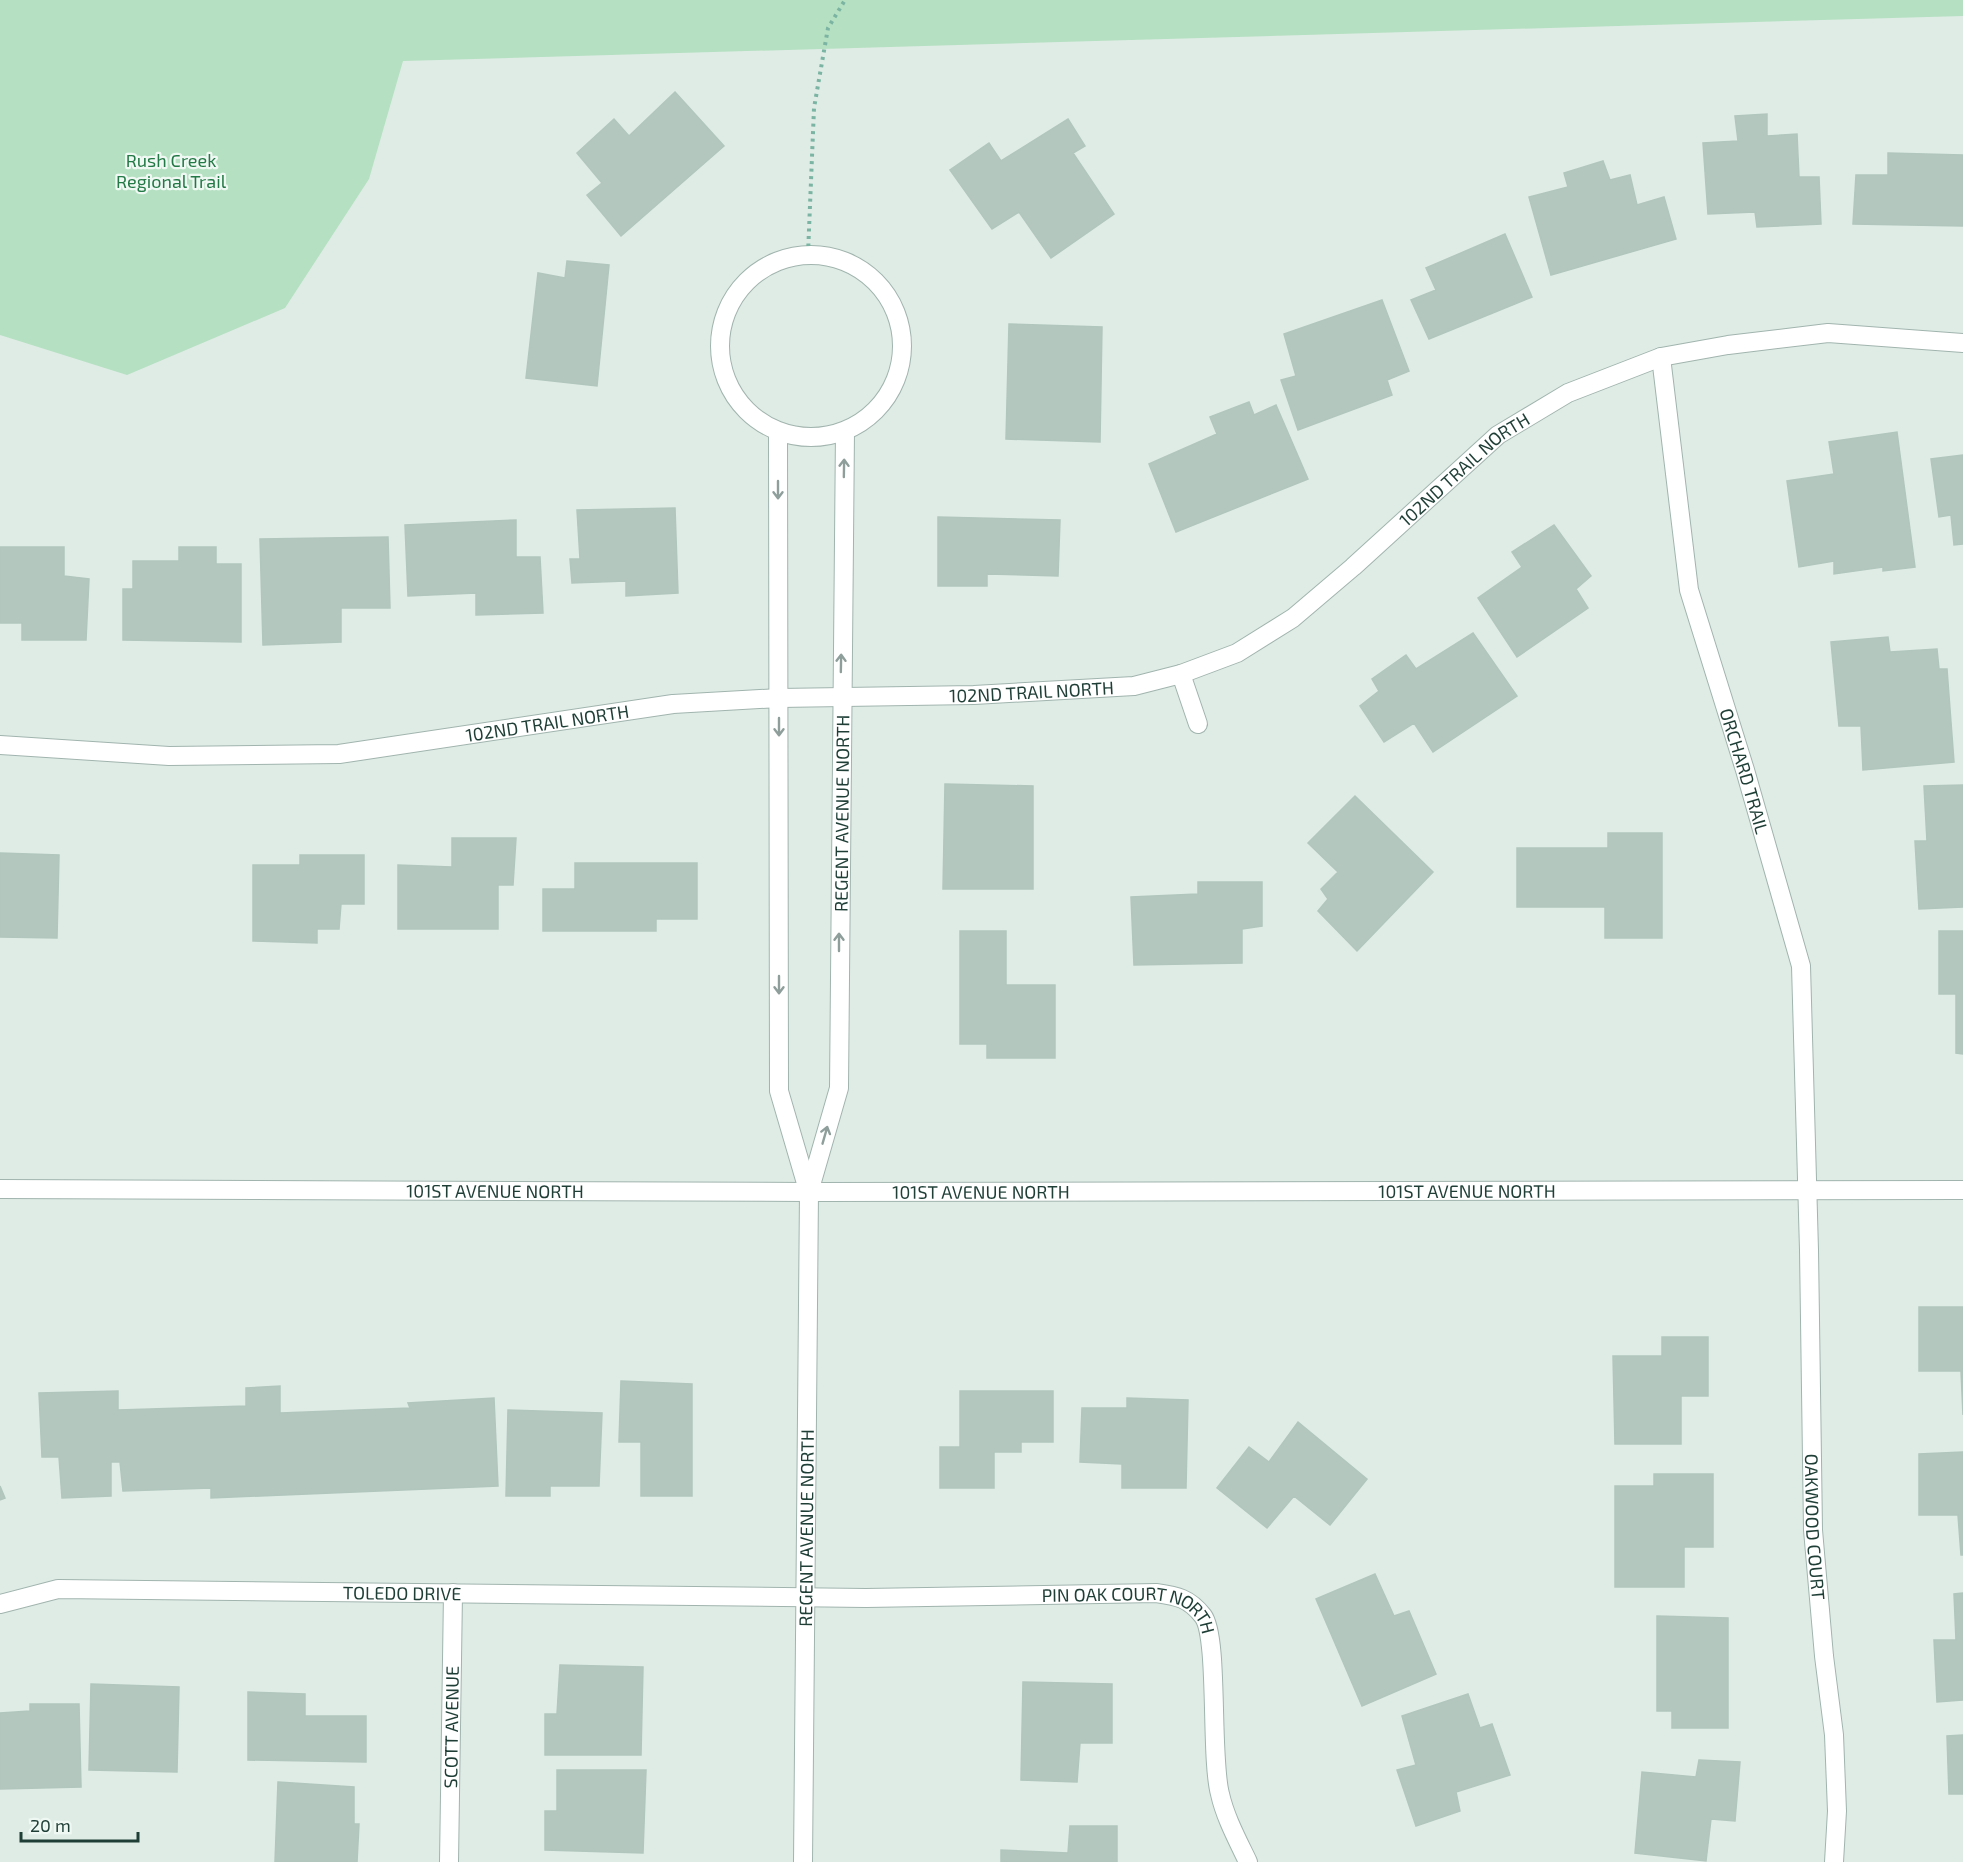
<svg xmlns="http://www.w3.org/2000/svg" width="1963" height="1862" font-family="'Exo 2',sans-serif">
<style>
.green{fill:#b5e0c1}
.building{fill:#b4c7bf;stroke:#b1c6bd;stroke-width:1.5}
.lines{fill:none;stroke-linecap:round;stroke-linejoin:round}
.minor-casing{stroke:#a1b4ae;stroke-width:20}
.path{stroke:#7bb4a2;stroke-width:4;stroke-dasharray:3 4.5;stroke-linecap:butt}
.minor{stroke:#fff;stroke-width:18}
.oneway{stroke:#8e9e9a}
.labels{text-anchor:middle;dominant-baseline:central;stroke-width:4.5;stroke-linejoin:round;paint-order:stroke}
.park-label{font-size:18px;fill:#237945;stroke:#f0f8f4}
.street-label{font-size:18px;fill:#1e3e36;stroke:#f0f8f4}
</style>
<rect width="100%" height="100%" fill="#dfece6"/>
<path class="green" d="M0 0H1963V16L403 61 369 179 285 308 127 375 0 335Z"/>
<path class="building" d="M675 92 724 146 621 236 587 195 602 183 577 153 614 119 629 136Z
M1767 114V136L1797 134 1799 177H1819L1821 224 1757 227 1755 212 1708 214 1703 143 1738 141 1735 116Z
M1068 119 1085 146 1073 153 1114 214 1051 258 1019 212 992 229 950 170 989 143 1001 161Z
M1888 153 1963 155V226L1853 224 1856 175H1888Z
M1603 161 1610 180 1630 175 1637 205 1664 197 1676 239 1551 275 1529 197 1568 187 1564 173Z
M1505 234 1532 297 1429 339 1411 300 1436 290 1426 268Z
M567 261 609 265 597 386 526 378 538 273 565 278Z
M1382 300 1409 371 1387 380 1392 395 1298 430 1281 380 1296 376 1284 334Z
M1009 324 1102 327 1100 442 1006 439Z
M1249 402 1254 415 1276 405 1308 479 1176 532 1149 464 1217 434 1210 417Z
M1897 432 1915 567 1883 571V567L1834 574V561L1799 567 1787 481 1834 474 1829 442Z
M1963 455V544L1954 545 1951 515 1939 517 1931 459Z
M675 508 678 593 626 596V581L572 583 570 559H580L577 510Z
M938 517 1060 520 1058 576 987 574V586H938Z
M516 520V557H540L543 613 476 615V593L408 596 405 525Z
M1554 525 1591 576 1576 589 1588 608 1517 657 1478 598 1522 567 1512 552Z
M388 537 390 608H341V642L263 645 260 539Z
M0 547H64V576L89 579 86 640H22V623H0Z
M179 547H216V564H241V642L123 640V589H133V561H179Z
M1473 633 1517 696 1433 752 1414 723 1384 742 1360 706 1379 691 1372 679 1406 655 1416 669Z
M1888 637 1890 652 1937 649 1939 669H1947L1954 762 1863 770 1861 726H1839L1831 642Z
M945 784 1033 786V889H943Z
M1963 785V907L1919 909 1915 841H1927L1924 786Z
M1355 796 1433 872 1357 951 1318 911 1328 899 1321 889 1338 872 1308 843Z
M1608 833H1662V938H1605V907H1517V848H1608Z
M452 838H516L513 885H498V929H398V865L452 867Z
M0 853 59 855 57 938 0 937Z
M300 855H364V904H341L339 929H317V943L253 941V865H300Z
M575 863H697V919H656V931H543V889H575Z
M1198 882H1262V926L1242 929V963L1134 965 1131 897 1198 894Z
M960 931H1006V985H1055V1058H987V1044H960Z
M1939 931H1963V1054L1956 1053V994H1939Z
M1919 1307H1963V1415L1961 1371H1919Z
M1662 1337H1708V1396H1681V1444H1615L1613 1356H1662Z
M621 1381 692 1384V1496H641V1442H619Z
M280 1386V1413L410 1408 408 1403 494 1398 498 1486 211 1498V1488L123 1491 120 1462H111V1496L62 1498 59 1457H42L39 1393 118 1391V1410L246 1406V1388Z
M960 1391H1053V1442H1021V1452H994V1488H940V1447H960Z
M1127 1398 1188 1400 1186 1488H1122V1464L1080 1462 1082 1408H1127Z
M508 1410 602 1413 599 1486H550V1496H506Z
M1298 1422 1367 1479 1330 1525 1294 1496 1267 1528 1217 1488 1249 1447 1269 1462Z
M1963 1452V1555H1961L1958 1515H1919V1454Z
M1654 1474H1713V1547H1684V1587H1615V1486H1654Z
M0 1486 5 1498 0 1500Z
M1375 1574 1394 1616 1409 1611 1436 1674 1362 1706 1316 1599Z
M1963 1593V1700L1937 1702 1934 1640H1956L1954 1594Z
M1657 1616 1728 1618V1728H1672V1711H1657Z
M560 1665 643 1667 641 1755H545V1714H557Z
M1023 1682 1112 1684V1743H1080L1077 1782 1021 1780Z
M91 1684 179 1687 177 1772 89 1770Z
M248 1692 305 1694V1716H366V1762L248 1760Z
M1468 1694 1480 1728 1492 1724 1510 1775 1456 1792 1460 1811 1416 1826 1397 1770 1416 1765 1402 1716Z
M30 1704H79L81 1787 0 1789V1713L30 1711Z
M1963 1735V1794H1949L1947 1736Z
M1699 1760 1740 1762 1735 1821 1711 1819 1706 1861 1635 1853 1642 1772 1696 1777Z
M557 1770H646L643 1853 545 1850V1811H557Z
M278 1782 354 1787V1824H359L357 1862H275Z
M1070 1826H1117V1862H1001V1850L1068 1853Z"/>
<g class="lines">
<defs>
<g id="minor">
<circle cx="811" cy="346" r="91"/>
<path id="s1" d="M1661 357 1689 590 1745 770 1801 966 1809 1250 1813 1530 1824 1656 1834 1735 1837 1811 1834 1862"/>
<path d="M778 432 779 1091 808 1190"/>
<path d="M1181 674 1198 724"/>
<path id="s2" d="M0 745 169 756 339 754 673 704 779 698 974 695 1134 686 1181 674 1237 653 1293 618 1353 567 1498 435 1568 393 1661 357 1728 345 1828 333 1963 343"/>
<path id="s3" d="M0 1189 809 1192 1963 1190"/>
<path id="s4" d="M0 1604 58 1589 866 1598 1156 1593C1177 1596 1189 1598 1203 1616 1219 1637 1210 1757 1220 1794 1225 1817 1238 1841 1248 1862"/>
<path id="s5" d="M449 1862 453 1593"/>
<path id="s6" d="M803 1862 809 1192 839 1088 845 431"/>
</g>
</defs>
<use href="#minor" class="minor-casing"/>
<path class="path" d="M808 254 814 108 828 28 845 0"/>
<use href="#minor" class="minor"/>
</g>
<defs><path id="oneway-shaft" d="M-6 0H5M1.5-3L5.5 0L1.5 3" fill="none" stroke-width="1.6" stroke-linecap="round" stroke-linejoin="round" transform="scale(1.5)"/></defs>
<g class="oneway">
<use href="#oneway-shaft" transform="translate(844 468) rotate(-89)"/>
<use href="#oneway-shaft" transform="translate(778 490) rotate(90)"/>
<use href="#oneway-shaft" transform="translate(841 663) rotate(-89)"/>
<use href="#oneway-shaft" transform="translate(779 727) rotate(90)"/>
<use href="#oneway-shaft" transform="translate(839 942) rotate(-90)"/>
<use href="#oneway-shaft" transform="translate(779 985) rotate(90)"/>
<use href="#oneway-shaft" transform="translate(825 1135) rotate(-74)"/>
</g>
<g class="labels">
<g class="park-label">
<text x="171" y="160">Rush Creek<tspan x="171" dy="21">Regional Trail</tspan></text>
</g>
<g class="street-label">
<text stroke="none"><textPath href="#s2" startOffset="1540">102ND TRAIL NORTH</textPath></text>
<text stroke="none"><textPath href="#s2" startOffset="1036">102ND TRAIL NORTH</textPath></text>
<text stroke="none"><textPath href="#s2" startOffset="550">102ND TRAIL NORTH</textPath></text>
<text stroke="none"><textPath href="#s1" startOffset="424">ORCHARD TRAIL</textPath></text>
<text stroke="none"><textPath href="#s6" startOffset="1053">REGENT AVENUE NORTH</textPath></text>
<text stroke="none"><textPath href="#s3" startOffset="1467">101ST AVENUE NORTH</textPath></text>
<text stroke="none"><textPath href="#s3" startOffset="495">101ST AVENUE NORTH</textPath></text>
<text stroke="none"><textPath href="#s3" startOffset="981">101ST AVENUE NORTH</textPath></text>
<text stroke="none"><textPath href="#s1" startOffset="1188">OAKWOOD COURT</textPath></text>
<text stroke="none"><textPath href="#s6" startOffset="334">REGENT AVENUE NORTH</textPath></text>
<text stroke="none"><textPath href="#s4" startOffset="404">TOLEDO DRIVE</textPath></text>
<text stroke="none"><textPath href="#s4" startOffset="1137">PIN OAK COURT NORTH</textPath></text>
<text stroke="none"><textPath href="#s5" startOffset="135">SCOTT AVENUE</textPath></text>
</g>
</g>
<path d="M21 1832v9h117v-9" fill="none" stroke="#1e3e36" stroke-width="3"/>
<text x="30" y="1832" font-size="18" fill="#1e3e36" stroke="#f0f8f4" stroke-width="4.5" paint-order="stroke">20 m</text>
</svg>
